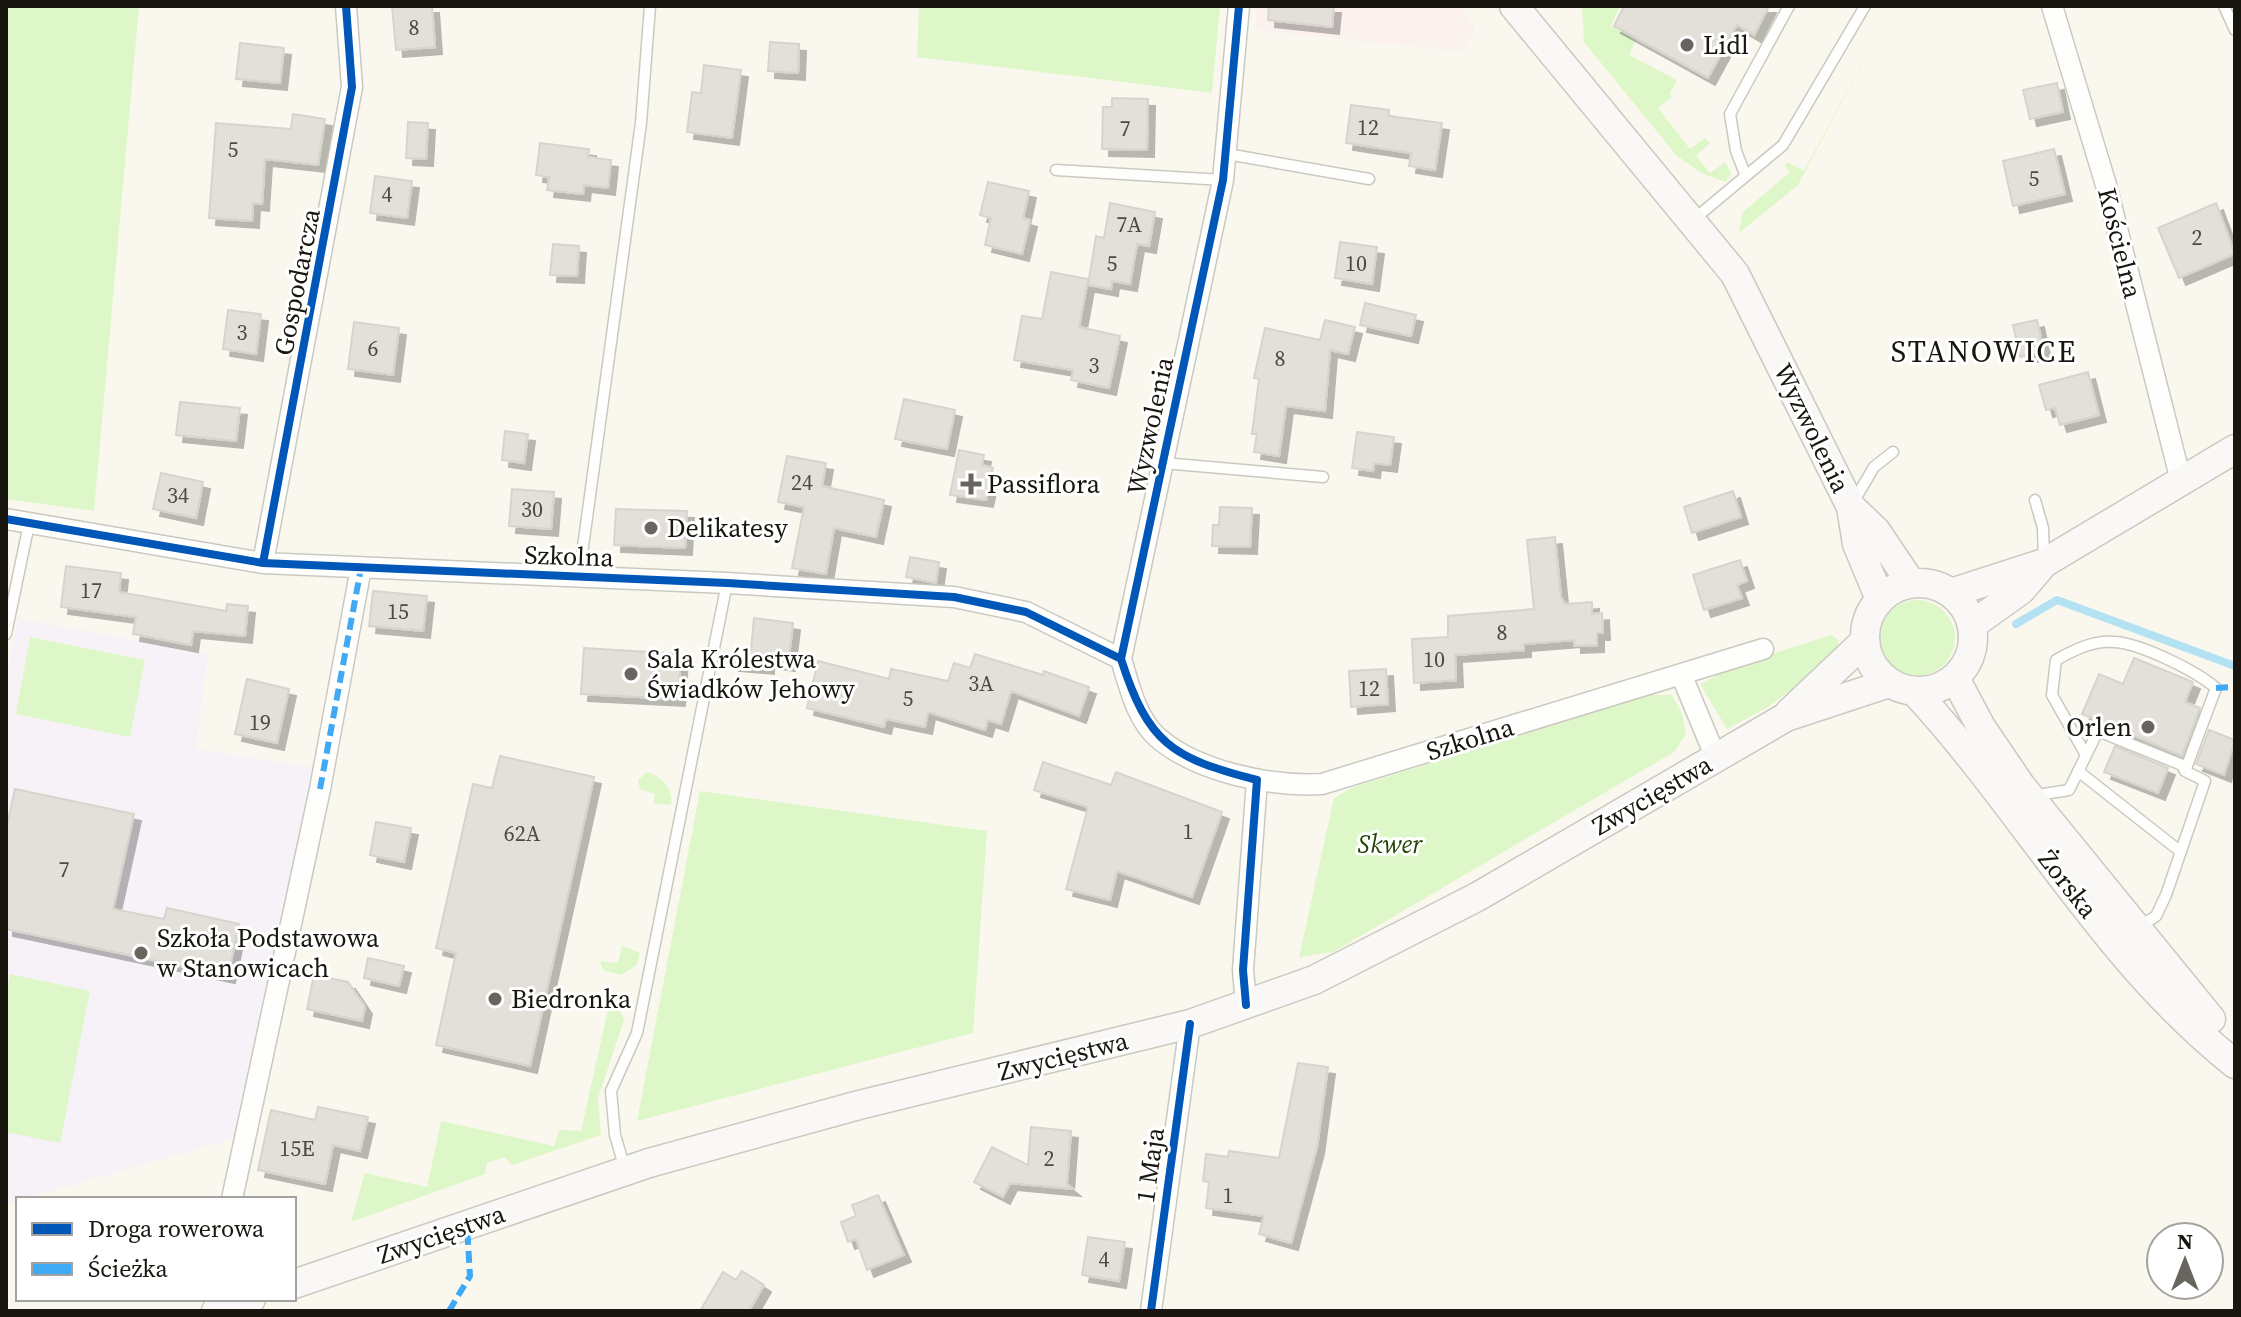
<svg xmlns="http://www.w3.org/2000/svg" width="2241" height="1317" font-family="'Source Serif 4',serif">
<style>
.industrial{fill:#fbf1ef}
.education{fill:#f6f2f7}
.green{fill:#def7c8}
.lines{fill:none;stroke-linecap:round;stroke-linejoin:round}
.stream{stroke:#b5e2f3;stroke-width:8}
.building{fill:#e2e0d8;stroke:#d6d4cc;stroke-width:2;filter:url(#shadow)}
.lane-casing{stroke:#cac9c0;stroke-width:13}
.street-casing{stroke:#cac9c0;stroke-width:23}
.secondary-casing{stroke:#cac9c0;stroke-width:31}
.lane{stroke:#fefefc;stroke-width:10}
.street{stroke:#fefefc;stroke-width:20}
.secondary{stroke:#faf8f6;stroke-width:28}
.quiet{stroke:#3fa9f5;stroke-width:6;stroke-dasharray:12 6;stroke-linecap:butt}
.cycleway-casing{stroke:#fff;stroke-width:13}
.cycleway{stroke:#0057b8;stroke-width:8}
.poi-dot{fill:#67655d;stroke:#fff;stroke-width:3}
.labels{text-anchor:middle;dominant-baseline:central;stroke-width:6;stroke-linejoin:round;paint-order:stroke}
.number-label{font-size:22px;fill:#4c4a42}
.poi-label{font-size:26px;fill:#18160f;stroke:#fff;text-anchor:start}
.street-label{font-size:26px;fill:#18160f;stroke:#fff}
.park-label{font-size:26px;font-style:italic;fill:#244506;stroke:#fff}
.quarter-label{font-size:30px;letter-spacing:2px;fill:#18160f;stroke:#fff}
</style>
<defs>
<filter id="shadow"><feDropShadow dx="7" dy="7" stdDeviation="0" flood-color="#0004"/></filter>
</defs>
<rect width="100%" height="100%" fill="#faf8ee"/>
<path class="industrial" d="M1255 6H1459L1475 27 1464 52 1257 30Z"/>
<path class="education" d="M18 618 208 654 196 749 317 768 236 1138 6 1204V677Z"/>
<path class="green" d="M6 6H139L94 511 6 499Z
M919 6H1220L1212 93 917 57Z
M1582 6H1620L1611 26 1636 40 1629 55 1677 80 1670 93 1672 97 1658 108 1690 149 1705 138 1710 143 1696 156 1710 173 1725 162 1731 174 1726 182 1701 173 1676 155 1584 42Z
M1893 6 1798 185 1739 233 1742 213 1790 172 1785 166 1787 162 1804 171Z
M1879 638a38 38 0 1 1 76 0a38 38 0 1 1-76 0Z
M1831 635 1839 640 1834 657 1768 707 1727 729 1700 684 1735 666Z
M30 637 145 660 130 737 16 714Z
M1650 695H1672L1682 714 1686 734 1674 752 1333 952 1299 957 1334 798 1351 788Z
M647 772C662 776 674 790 671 805L653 803 655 794 640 789 638 780Z
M700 791 987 831 973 1033 637 1121Z
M622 946 640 953 637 965 621 975 603 970 600 961 618 963Z
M10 974 90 991 60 1143 6 1132V994Z
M598 996 616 1002 624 1020 598 1098 601 1135 512 1165 505 1157 487 1163 485 1174 351 1222 365 1173 427 1187 441 1121 554 1146 559 1130 581 1131 608 1010 592 1004Z"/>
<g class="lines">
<path class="stream" d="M2016 624 2057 600 2235 666"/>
</g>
<path class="building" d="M392 6H432L435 47 396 50Z
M1269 6H1334L1332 27 1268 20Z
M1624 6H1769L1754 35 1737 25 1708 78 1614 26Z
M770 42 799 44 798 73 768 71Z
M240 43 284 48 280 83 236 79Z
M704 65 741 70 732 138 687 132 692 92 701 93Z
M2057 83 2063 112 2030 119 2023 90Z
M1112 98 1148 99 1147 150 1102 149 1103 107H1112Z
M1351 105 1389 110V116L1442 123 1435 170 1409 166 1411 153 1346 143Z
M293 114 325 119 318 165 265 159 262 204 253 203 252 221 209 218 216 123 291 129Z
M408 122 428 123 426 159 406 158Z
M540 143 589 149 588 157 611 160 608 188 584 185 583 194 547 190 549 177 536 175Z
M2054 149 2065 194 2013 206 2003 161Z
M375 176 412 181 407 218 370 213Z
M988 182 1029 191 1023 218 1030 220 1022 254 985 245 991 218 980 215Z
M1110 203 1155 212 1149 246 1137 244 1130 284 1112 281 1111 289 1088 285 1096 236 1104 238Z
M2216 203 2235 254 2179 278 2158 228Z
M1340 242 1377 247 1372 284 1335 278Z
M553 244 579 246 577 276 550 275Z
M1051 272 1088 279 1079 327 1120 336 1109 388 1071 380 1073 370 1014 360 1022 316 1042 319Z
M1365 303 1416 315 1411 336 1360 325Z
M228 310 261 314 256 354 223 349Z
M1325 320 1355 327 1348 354 1330 350 1325 411 1286 406 1279 456 1254 452 1257 434H1252L1259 379 1254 378 1265 328 1320 340Z
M2037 320 2044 352 2020 357 2013 325Z
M354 322 399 328 393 375 348 369Z
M2088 372 2099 415 2060 425 2055 408 2046 410 2039 385Z
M904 399 955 410 947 449 895 439Z
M180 402 240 408 236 441 176 435Z
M505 431 528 434 524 463 502 460Z
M1357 432 1394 437 1390 465 1374 463 1373 471 1352 468Z
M959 450 984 455 982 465 993 468 986 500 950 495Z
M787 456 826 463 822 486 884 500 876 537 834 528 826 574 792 568 804 507 778 502Z
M161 473 203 482 196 518 153 509Z
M512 489 554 492 551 529 509 526Z
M1733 491 1741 517 1692 533 1684 507Z
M1220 507 1252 508 1250 547 1212 546 1213 525H1219Z
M616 509 687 511 685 548 614 545Z
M1555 537 1561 597 1565 604 1592 602V614L1602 613 1603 633H1597V645L1574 646V640L1524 644V650L1455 655 1456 680 1414 683 1412 639 1448 637V616L1534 609 1527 540Z
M910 557 939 562 936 583 906 577Z
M1740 560 1747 581 1737 585 1742 598 1704 610 1693 575Z
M66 566 121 573 119 592 226 611 227 604 248 606 245 636 193 631 191 645 133 634 136 617 61 607Z
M373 591 427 596 423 631 369 626Z
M754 618 793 623 788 664 767 661V667L733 664 751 650Z
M584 648 681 654 678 699 581 694Z
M975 654 1043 675 1044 671 1089 687 1079 716 1011 691 1001 724 988 720 985 730 928 712 925 727 886 719 884 727 807 708 818 661 889 679 891 669 948 681 954 663 970 668Z
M2134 658 2193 682 2185 702 2200 708 2182 756 2082 714 2099 674 2123 684Z
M1386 669 1388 704 1351 707 1349 671Z
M247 679 289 689 277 743 235 734Z
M2209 730 2235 740 2224 775 2196 764Z
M2115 746 2168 768 2158 793 2104 772Z
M500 756 594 777 530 1066 436 1045 456 953 436 948 452 878 473 784 492 788Z
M1043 762 1111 785 1116 772 1222 812 1192 897 1117 871 1110 900 1066 889 1088 807 1034 790Z
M15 789 134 814 113 909 164 919 167 908 239 924 228 976 6 929V830Z
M376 822 411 828 404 862 370 855Z
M368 958 404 966 399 986 364 978Z
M314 975 348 982 365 1007 362 1021 307 1009Z
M1298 1063 1328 1067 1317 1147 1291 1243 1259 1234 1264 1216 1206 1208 1209 1182 1203 1181 1206 1154 1228 1157 1229 1151 1279 1158Z
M318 1107 368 1117 360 1151 333 1145 325 1184 258 1170 271 1110 315 1120Z
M1031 1127 1071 1131 1067 1184 1073 1189 1010 1183 1003 1197 974 1182 992 1147 1028 1165Z
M878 1195 904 1255 867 1270 856 1239 848 1242 841 1222 856 1216 852 1205Z
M1088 1237 1125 1242 1119 1281 1082 1275Z
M742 1271 764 1285 749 1311H700L723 1272 736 1280Z"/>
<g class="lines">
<defs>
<path id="lane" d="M2224 6 2235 30
M1227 154 1369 179
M1056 170 1223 180
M1745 174 1736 151 1730 114 1789 6
M1693 220 1783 145 1865 6
M1163 463 1323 477
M2035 500 2043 528 2044 560
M1854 501 1874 467 1893 452
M579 576 641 123 650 6
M6 634 29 524
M2086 755 2052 695 2056 660C2074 650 2093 640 2115 642 2142 644 2196 671 2216 688L2185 771
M2078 771 2181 852
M2031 796 2069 790 2098 731 2182 765 2185 771 2205 781 2166 895 2156 916 2139 927
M625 1169 615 1135 611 1091 637 1033 727 583"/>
<path id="street" d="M1239 6 1223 180 1121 659C1129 685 1136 718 1157 737 1197 772 1271 787 1322 784L1763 649
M2052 6 2106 185 2181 481
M6 519 263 563 727 583 954 597 1026 612 1121 659
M263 563 352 87 346 6
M1681 674 1716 758
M1246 1005 1243 970 1257 780
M232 1199 320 789 361 568
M1151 1311 1190 1024"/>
<path id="secondary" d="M1514 6 1735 274 1851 507 1876 531 1911 583
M1851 507 1857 544 1880 599
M1865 637a54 54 0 1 1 108 0a54 54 0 1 1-108 0Z
M1951 593 2044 563 2235 449
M1972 625 2021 590 2044 563
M1955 678 1981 727 2021 786 2211 1019
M1915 692C2026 812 2105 961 2235 1064
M1789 713 1864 642
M294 1284 649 1163 859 1105 1190 1024 1314 980 1477 897 1786 717 1889 683
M216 1311 251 1299"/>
</defs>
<use href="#lane" class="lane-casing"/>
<use href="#street" class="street-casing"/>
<use href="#secondary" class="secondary-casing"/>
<use href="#lane" class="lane"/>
<use href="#street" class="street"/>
<use href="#secondary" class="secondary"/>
<path class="quiet" d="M2216 688 2235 687
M320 789 361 568
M449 1311 470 1276 467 1225"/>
<defs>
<path id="cycleway" d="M1239 6 1223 180 1121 659C1148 743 1171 758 1257 780L1243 970 1246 1005
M6 519 263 563 727 583 954 597 1026 612 1121 659
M263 563 352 87 346 6
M1151 1311 1190 1024"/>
</defs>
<use href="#cycleway" class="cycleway-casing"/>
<use href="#cycleway" class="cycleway"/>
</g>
<g class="poi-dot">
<circle cx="1687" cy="45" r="8"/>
<path d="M967 472h8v8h8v8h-8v8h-8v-8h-8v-8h8z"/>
<circle cx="651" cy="528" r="8"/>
<circle cx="631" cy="674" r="8"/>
<circle cx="2148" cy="727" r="8"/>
<circle cx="141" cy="953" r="8"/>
<circle cx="495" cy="999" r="8"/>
</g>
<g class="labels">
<g class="number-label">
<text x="414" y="27">8</text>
<text x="1368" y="127">12</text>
<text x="1125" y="128">7</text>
<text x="233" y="149">5</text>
<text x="2034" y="178">5</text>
<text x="387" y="194">4</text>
<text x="1129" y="224">7A</text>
<text x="2197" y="237">2</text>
<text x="1112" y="263">5</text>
<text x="1356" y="263">10</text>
<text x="242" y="332">3</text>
<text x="373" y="348">6</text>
<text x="1280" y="358">8</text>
<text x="1094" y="365">3</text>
<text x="802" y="482">24</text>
<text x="178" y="495">34</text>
<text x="532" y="509">30</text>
<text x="91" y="590">17</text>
<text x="398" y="611">15</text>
<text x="1502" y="632">8</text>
<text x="1434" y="659">10</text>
<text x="981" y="683">3A</text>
<text x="1369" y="688">12</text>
<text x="908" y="698">5</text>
<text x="260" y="722">19</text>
<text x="1188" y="831">1</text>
<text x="522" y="833">62A</text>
<text x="64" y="869">7</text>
<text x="297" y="1148">15E</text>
<text x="1049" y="1158">2</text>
<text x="1228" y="1195">1</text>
<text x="1104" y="1259">4</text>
</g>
<g class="poi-label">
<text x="1703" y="45">Lidl</text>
<text x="987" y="484">Passiflora</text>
<text x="667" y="528">Delikatesy</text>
<text x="647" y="659">Sala Królestwa<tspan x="647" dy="30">Świadków Jehowy</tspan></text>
<text x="2132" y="727" text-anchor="end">Orlen</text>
<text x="157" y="938">Szkoła Podstawowa<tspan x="157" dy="30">w Stanowicach</tspan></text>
<text x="511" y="999">Biedronka</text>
</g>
<g class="street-label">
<text transform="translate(2120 243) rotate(76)">Kościelna</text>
<text transform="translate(297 282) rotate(-79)">Gospodarcza</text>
<text transform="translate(1150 426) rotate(-78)">Wyzwolenia</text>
<text transform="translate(1812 428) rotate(64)">Wyzwolenia</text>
<text transform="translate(569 556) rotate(2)">Szkolna</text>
<text transform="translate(1470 739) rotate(-17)">Szkolna</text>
<text transform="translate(1652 795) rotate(-30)">Zwycięstwa</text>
<text transform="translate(2068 884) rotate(52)">Żorska</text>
<text transform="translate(1063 1056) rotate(-14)">Zwycięstwa</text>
<text transform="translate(1150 1165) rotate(-82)">1 Maja</text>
<text transform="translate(441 1234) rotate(-19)">Zwycięstwa</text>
</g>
<g class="park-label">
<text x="1390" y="844">Skwer</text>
</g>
<g class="quarter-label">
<text x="1984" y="351">STANOWICE</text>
</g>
</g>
<rect width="2241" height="1317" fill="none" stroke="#18160f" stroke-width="16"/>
<rect x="16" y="1197" width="280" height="104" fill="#ffffff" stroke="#a3a29f" stroke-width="2"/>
<rect x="32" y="1223" width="40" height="12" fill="#0057b8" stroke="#a3a29f" stroke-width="2"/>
<text x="88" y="1237" font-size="24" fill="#18160f">Droga rowerowa</text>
<rect x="32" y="1263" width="40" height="12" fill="#3fa9f5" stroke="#a3a29f" stroke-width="2"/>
<text x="88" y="1277" font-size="24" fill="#18160f">Ścieżka</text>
<g transform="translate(2185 1261)"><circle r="38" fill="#ffffff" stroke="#a3a29f" stroke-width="2"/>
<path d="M0-6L14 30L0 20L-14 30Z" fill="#67655d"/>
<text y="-12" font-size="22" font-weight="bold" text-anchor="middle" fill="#18160f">N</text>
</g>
</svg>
